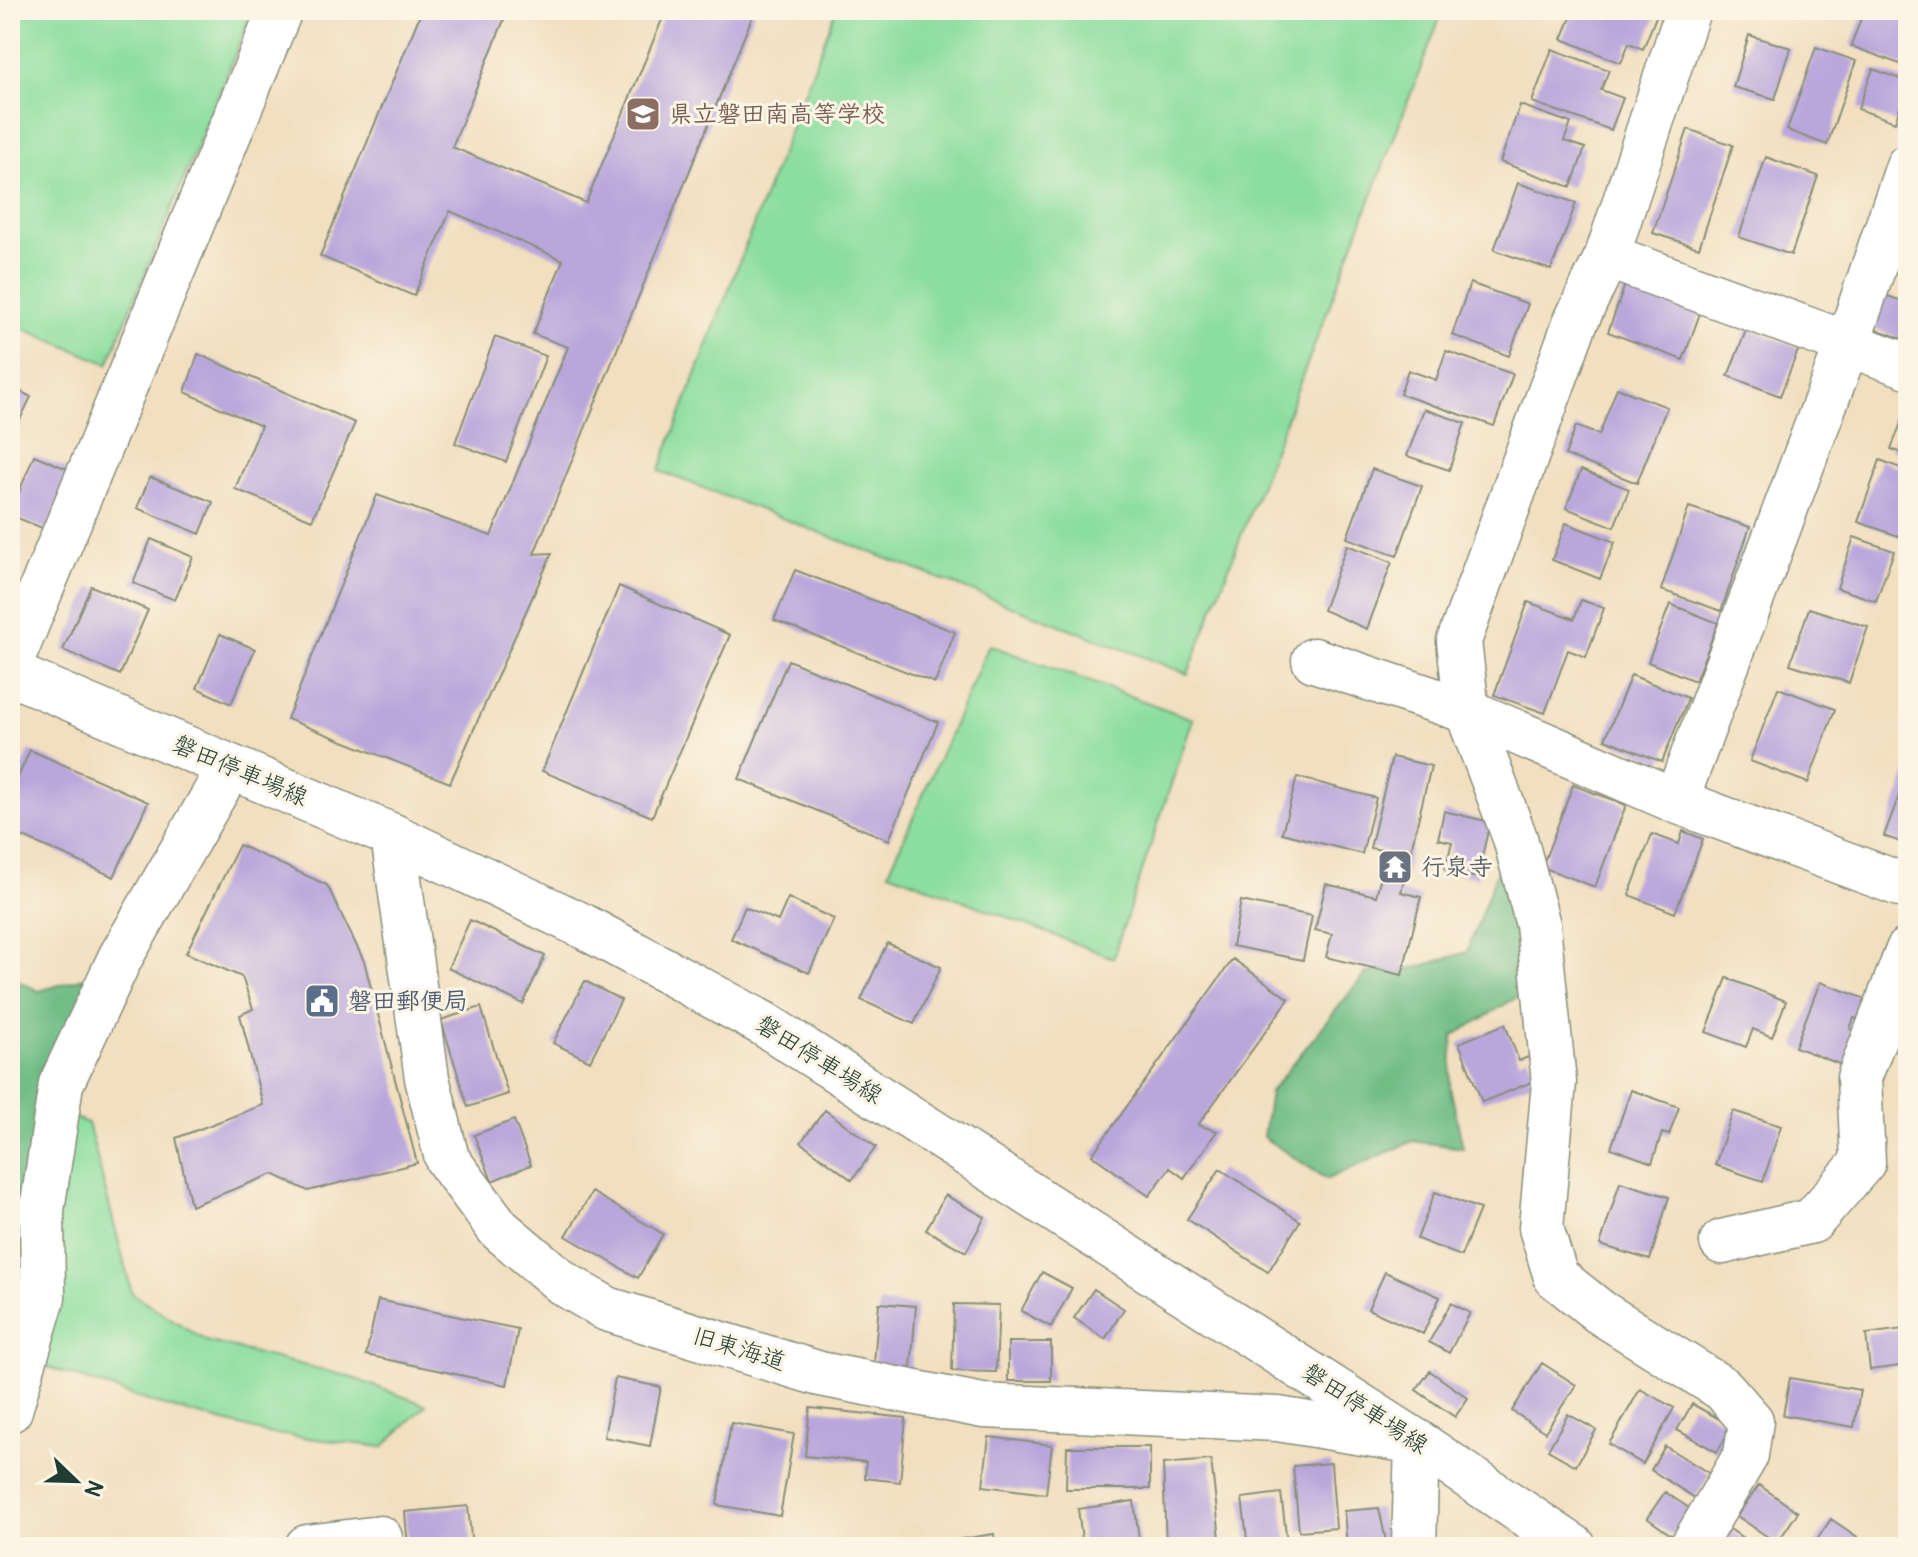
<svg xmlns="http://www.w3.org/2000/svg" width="1918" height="1557" font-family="Pangolin,'Klee One',sans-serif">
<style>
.green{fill:#8cde9f;stroke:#568e6a;stroke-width:2}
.forest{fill:#71bd86;stroke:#487d5d;stroke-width:2}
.building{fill:#b9a6db}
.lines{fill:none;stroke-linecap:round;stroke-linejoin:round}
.minor-casing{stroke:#888e7a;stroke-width:47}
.major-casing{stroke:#888e7a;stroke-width:47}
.minor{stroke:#fff;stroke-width:44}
.major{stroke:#fff;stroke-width:44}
.labels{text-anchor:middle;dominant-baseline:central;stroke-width:6;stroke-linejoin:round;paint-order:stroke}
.education-label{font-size:24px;font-weight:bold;fill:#785e54;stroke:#fcf5e5;text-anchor:start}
.street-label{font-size:24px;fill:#1f3d34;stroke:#fcf5e5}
.worship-label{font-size:24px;font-weight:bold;fill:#5b616d;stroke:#fcf5e5;text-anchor:start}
.service-label{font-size:24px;font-weight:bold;fill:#4e5e75;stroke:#fcf5e5;text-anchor:start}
</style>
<rect width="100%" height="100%" fill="#fcf5e5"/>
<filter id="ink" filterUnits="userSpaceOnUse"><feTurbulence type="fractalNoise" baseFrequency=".0125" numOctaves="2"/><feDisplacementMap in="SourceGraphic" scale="16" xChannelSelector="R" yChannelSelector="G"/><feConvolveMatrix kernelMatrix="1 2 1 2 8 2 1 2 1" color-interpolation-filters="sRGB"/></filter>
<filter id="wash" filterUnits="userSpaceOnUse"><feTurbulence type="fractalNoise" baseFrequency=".006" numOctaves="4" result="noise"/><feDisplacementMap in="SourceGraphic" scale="32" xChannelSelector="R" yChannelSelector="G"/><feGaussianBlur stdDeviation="1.8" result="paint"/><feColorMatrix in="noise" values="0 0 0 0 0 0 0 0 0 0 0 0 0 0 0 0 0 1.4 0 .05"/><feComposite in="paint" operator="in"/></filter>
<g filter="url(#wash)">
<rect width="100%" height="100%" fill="#f1dfbf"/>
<path class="green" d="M10 10H253L108 364 10 323Z
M836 10H1443L1188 674 659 471Z
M989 645 1193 719 1113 958 889 872Z
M61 1113 88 1123 132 1293 206 1341 347 1376 426 1405 383 1447 266 1433 157 1404 33 1362Z"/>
<path class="forest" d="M1497 871 1527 910 1529 990 1453 1036 1450 1087 1463 1148 1413 1141 1327 1179 1263 1137 1270 1092 1366 973 1419 967 1467 952Z
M122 967 70 1085 40 1339 10 1435V977L39 991Z"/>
<g id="blocks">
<path class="building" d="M422 10H508L452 147 586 203 666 10H755L534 554 552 553 450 783 287 719 377 495 491 536 568 347 533 334 563 260 450 211 414 296 320 256Z
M1574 10H1647L1657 14 1643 49 1629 43 1621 63 1562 39Z
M1864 10H1908V67L1851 46Z
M1749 35 1791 48 1775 99 1733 87Z
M1816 47 1856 61 1827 145 1787 130Z
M1552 49 1609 70 1601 90 1623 98 1611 130 1532 102Z
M1873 69 1908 82 1895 122 1858 109Z
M1520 105 1571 123 1564 141 1585 148 1571 187 1500 162Z
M1688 129 1733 145 1699 248 1653 233Z
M1766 157 1818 176 1791 255 1739 237Z
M1518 183 1576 203 1551 270 1494 250Z
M1628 277 1703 305 1683 360 1608 332Z
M1470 283 1528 304 1509 356 1452 335Z
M1882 294 1908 303V341L1870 327Z
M1747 328 1799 348 1780 396 1728 376Z
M495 337 546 356 506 462 455 443Z
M1446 351 1513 374 1494 426 1400 394 1408 370 1436 380Z
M198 354 355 423 312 520 235 489 261 426 185 392Z
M10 386 31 397 10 440Z
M1617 388 1667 407 1637 483 1565 455 1576 426 1599 435Z
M1908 405V455L1891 449Z
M1424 409 1465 423 1449 470 1407 456Z
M34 455 72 471 47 530 10 515Z
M1880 460 1908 471V528L1904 538 1858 522Z
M1372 469 1422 486 1397 556 1347 538Z
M1581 470 1629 489 1614 527 1566 508Z
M150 477 213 502 200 534 137 508Z
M1689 507 1750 527 1721 611 1661 590Z
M1566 523 1615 542 1600 579 1552 560Z
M1854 537 1894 551 1876 601 1837 588Z
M151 539 193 557 175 600 133 583Z
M1347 545 1392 562 1367 629 1323 610Z
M795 570 955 632 935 683 774 620Z
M91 586 148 610 120 675 63 650Z
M619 586 730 635 652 817 542 771Z
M1581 600 1604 608 1586 657 1568 650 1545 713 1494 695 1528 602 1574 619Z
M1670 604 1718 623 1695 681 1648 662Z
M1809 608 1868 627 1849 683 1790 664Z
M220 634 255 649 231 704 197 688Z
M788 660 938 722 889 840 739 779Z
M1631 675 1688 698 1662 762 1605 739Z
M1778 688 1835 709 1808 783 1750 761Z
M30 750 148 802 114 877 10 831V795Z
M1392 757 1431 766 1401 892 1421 897 1402 975 1326 957 1332 934 1315 930 1326 884 1376 896 1387 851 1370 848Z
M1908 771V845L1884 836Z
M1297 777 1376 798 1362 854 1282 833Z
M1573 785 1626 805 1595 887 1542 867Z
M1444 811 1490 822 1477 878 1445 870 1452 842 1438 839Z
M1683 831 1703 839 1675 913 1629 895 1652 834 1679 844Z
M239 845 327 885 364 961 417 1163 308 1191 273 1174 191 1206 176 1138 263 1105 240 1015 253 1009 242 977 186 953Z
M788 898 834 919 809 973 731 939 745 907 778 921Z
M1241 901 1312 916 1303 960 1232 946Z
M470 920 545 956 523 1004 448 968Z
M887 943 941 967 914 1024 861 1000Z
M1233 959 1289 999 1198 1125 1217 1131 1184 1178 1170 1168 1149 1196 1092 1155Z
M1727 978 1786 1001 1772 1037 1753 1029 1746 1047 1706 1032Z
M585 981 621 1000 590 1061 553 1043Z
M1820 982 1869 1000 1861 1020 1854 1018 1850 1029 1860 1033 1847 1067 1795 1047Z
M481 1007 508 1094 468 1107 441 1020Z
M1505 1024 1519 1061 1528 1057 1537 1080 1482 1102 1459 1043Z
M1631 1090 1679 1107 1669 1135 1662 1133 1652 1163 1611 1148Z
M825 1110 876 1147 852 1180 801 1142Z
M1733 1111 1781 1126 1763 1181 1715 1165Z
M514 1120 531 1165 492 1181 474 1135Z
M1220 1169 1300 1221 1268 1272 1187 1219Z
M1620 1182 1669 1197 1650 1260 1600 1245Z
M592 1192 663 1234 638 1278 566 1236Z
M1435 1192 1480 1209 1461 1256 1417 1239Z
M945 1195 985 1217 966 1252 926 1230Z
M1042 1272 1072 1288 1051 1327 1021 1311Z
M1385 1272 1440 1297 1423 1334 1368 1309Z
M1094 1289 1124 1309 1105 1339 1074 1318Z
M378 1300 518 1329 507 1385 366 1355Z
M879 1303 916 1306 911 1368 874 1364Z
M1451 1303 1470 1313 1449 1353 1429 1342Z
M954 1304 999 1305 996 1372 952 1371Z
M1903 1329 1908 1365 1870 1370 1866 1334Z
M1008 1342H1051V1381H1008Z
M1542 1363 1576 1385 1545 1432 1512 1411Z
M1430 1371 1468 1398 1455 1417 1416 1390Z
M615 1378 661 1387 650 1446 604 1437Z
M1790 1378 1860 1390 1854 1427 1783 1415Z
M1640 1389 1674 1408 1643 1464 1609 1444Z
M1692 1404 1732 1426 1717 1452 1677 1430Z
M810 1408 906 1418 900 1482 865 1478 866 1462 805 1456Z
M1568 1414 1596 1430 1576 1466 1548 1450Z
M731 1423 794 1434 780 1516 717 1505Z
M989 1437 1052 1445 1046 1494 983 1486Z
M1665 1446 1710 1474 1695 1498 1651 1470Z
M1067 1447H1150V1489H1066Z
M1211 1460 1221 1547H1166L1163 1464Z
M1331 1463 1336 1528 1299 1531 1293 1466Z
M1759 1485 1798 1512 1777 1543 1737 1516Z
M1665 1492 1695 1512 1677 1539 1647 1518Z
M1281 1493 1287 1542 1248 1547 1242 1498Z
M1134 1501 1140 1547H1083L1078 1509Z
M468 1506 472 1547H408L405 1512Z
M1379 1508 1387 1546 1347 1547 1344 1511Z
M1831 1519 1859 1538 1853 1547H1812Z
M1727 1527 1756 1547H1714Z
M994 1534 996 1547H956L955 1540Z
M710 1541 711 1547H667V1545Z"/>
</g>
</g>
<g filter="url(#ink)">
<use href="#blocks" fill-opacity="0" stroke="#888e7a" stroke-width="2"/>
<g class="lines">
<defs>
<path id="minor" d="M1688 10 1607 256 1575 323 1459 641 1467 711 1515 838 1538 925 1554 1082 1541 1228 1556 1277 1600 1312 1723 1389 1751 1421 1746 1455 1692 1547
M1607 256 1908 366
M1314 660 1467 711 1676 801 1908 887
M10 665 280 10
M1676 801 1847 345 1908 166
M393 836 427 1078 447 1159 499 1229 563 1283 607 1309 820 1374 983 1406 1278 1419 1417 1442 1414 1547
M1722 1242 1812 1221 1863 1162 1859 1078 1908 950
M10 1410 43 1297 42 1210 61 1084 120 958 230 767
M307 1547 380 1538 381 1547"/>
<path id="major" d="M10 673 393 836 583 926 764 1024 1417 1442 1574 1547"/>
</defs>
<use href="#minor" class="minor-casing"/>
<use href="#major" class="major-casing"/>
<use href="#minor" class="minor"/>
<use href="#major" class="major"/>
</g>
</g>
<defs>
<symbol id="school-square" viewBox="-11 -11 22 22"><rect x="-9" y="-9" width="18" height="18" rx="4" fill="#8d6e63" stroke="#fcf5e5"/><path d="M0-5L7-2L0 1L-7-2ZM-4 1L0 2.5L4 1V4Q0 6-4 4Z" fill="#fff"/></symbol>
<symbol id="temple-square" viewBox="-11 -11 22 22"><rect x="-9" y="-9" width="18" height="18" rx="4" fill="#6b7280" stroke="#fcf5e5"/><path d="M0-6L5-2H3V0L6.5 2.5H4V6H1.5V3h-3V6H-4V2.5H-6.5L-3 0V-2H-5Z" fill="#fff"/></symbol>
<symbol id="civic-square" viewBox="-11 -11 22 22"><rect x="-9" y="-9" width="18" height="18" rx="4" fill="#5c6f8a" stroke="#fcf5e5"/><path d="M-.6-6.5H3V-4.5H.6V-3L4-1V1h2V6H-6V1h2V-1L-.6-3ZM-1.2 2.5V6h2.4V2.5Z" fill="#fff"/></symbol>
</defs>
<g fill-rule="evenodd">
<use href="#school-square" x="623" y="94" width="40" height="40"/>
<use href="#temple-square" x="1375" y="847" width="40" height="40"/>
<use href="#civic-square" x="302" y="981" width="40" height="40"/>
</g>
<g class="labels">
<g class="education-label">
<text x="669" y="114">県立磐田南高等学校</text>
</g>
<g class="street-label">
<text transform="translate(240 771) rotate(23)">磐田停車場線</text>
<text transform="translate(819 1060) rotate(32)">磐田停車場線</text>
<text transform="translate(739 1349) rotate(17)">旧東海道</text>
<text transform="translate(1365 1409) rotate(33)">磐田停車場線</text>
</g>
<g class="worship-label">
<text x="1421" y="867">行泉寺</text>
</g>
<g class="service-label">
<text x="348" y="1001">磐田郵便局</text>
</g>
</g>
<rect width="1918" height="1557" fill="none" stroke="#fcf5e5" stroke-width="40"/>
<g transform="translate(76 1481) rotate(113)" stroke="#fcf5e5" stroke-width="6" paint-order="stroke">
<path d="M0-6L14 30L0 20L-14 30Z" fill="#1f3d34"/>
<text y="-12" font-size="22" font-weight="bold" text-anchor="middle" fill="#1f3d34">N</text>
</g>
</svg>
